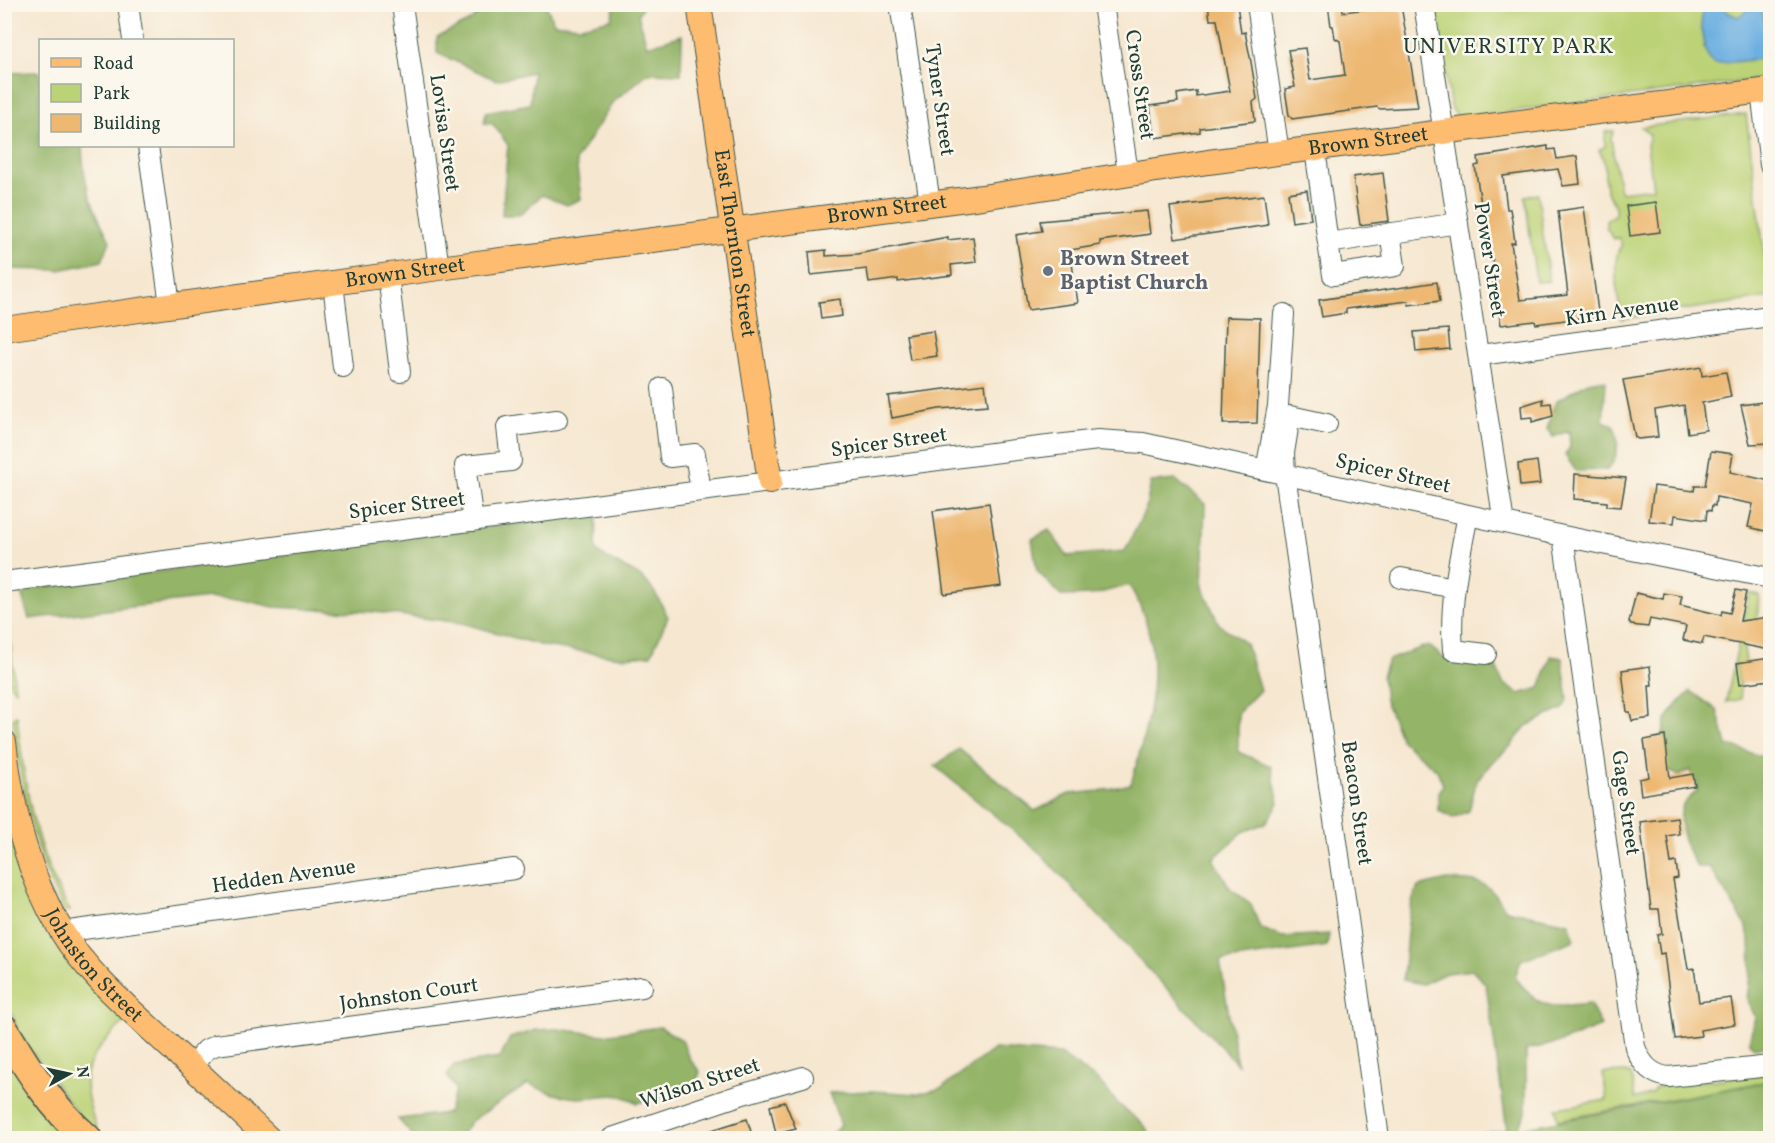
<svg xmlns="http://www.w3.org/2000/svg" width="1775" height="1143" font-family="Vollkorn,serif">
<style>
.green{fill:#bbd276;stroke:#6d8855;stroke-width:1.5}
.forest{fill:#94b467;stroke:#5a784e;stroke-width:1.5}
.water{fill:#6cafe1;stroke:#46768a;stroke-width:1.5}
.building{fill:#edb872}
.lines{fill:none;stroke-linecap:round;stroke-linejoin:round}
.minor-casing{stroke:#3f564b;stroke-width:22}
.major-casing{stroke:#3f564b;stroke-width:26}
.highway-casing{stroke:#3f564b;stroke-width:31}
.minor{stroke:#fff;stroke-width:20}
.major{stroke:#fdbc70;stroke-width:24}
.highway{stroke:#fdbc70;stroke-width:28}
.worship-dot{fill:#6b7280;stroke:#fbf7ec;stroke-width:2}
.labels{text-anchor:middle;dominant-baseline:central;stroke-width:5;stroke-linejoin:round;paint-order:stroke}
.street-label{font-size:21px;fill:#1f3d34;stroke:#fbf7ec}
.worship-label{font-size:21px;font-weight:bold;fill:#5b616d;stroke:#fbf7ec;text-anchor:start}
.neighbourhood-label{font-size:22px;letter-spacing:1.5px;fill:#1f3d34;stroke:#fbf7ec}
</style>
<rect width="100%" height="100%" fill="#fbf7ec"/>
<filter id="ink" filterUnits="userSpaceOnUse"><feTurbulence type="fractalNoise" baseFrequency=".0167" numOctaves="2"/><feDisplacementMap in="SourceGraphic" scale="12" xChannelSelector="R" yChannelSelector="G"/><feConvolveMatrix kernelMatrix="1 2 1 2 8 2 1 2 1" color-interpolation-filters="sRGB"/></filter>
<filter id="wash" filterUnits="userSpaceOnUse"><feTurbulence type="fractalNoise" baseFrequency=".008" numOctaves="4" result="noise"/><feDisplacementMap in="SourceGraphic" scale="24" xChannelSelector="R" yChannelSelector="G"/><feGaussianBlur stdDeviation="1.35" result="paint"/><feColorMatrix in="noise" values="0 0 0 0 0 0 0 0 0 0 0 0 0 0 0 0 0 1.4 0 .05"/><feComposite in="paint" operator="in"/></filter>
<g filter="url(#wash)">
<rect width="100%" height="100%" fill="#f6e7d0"/>
<path class="green" d="M1435 5H1770V78L1458 118 1451 109Z
M1746 114 1770 297 1622 319C1618 302 1610 257 1622 245L1619 238 1614 239 1606 228V221L1615 214C1617 201 1608 200 1606 188 1603 173 1608 164 1599 150L1605 146V132L1614 131 1611 138 1620 192 1653 188 1647 145 1650 135 1641 127Z
M1538 194 1549 281 1536 282 1525 196Z
M1749 593 1759 595 1757 619 1742 635 1746 662 1737 664 1741 699 1726 702Z
M6 598 15 690 10 685 4 620Z
M17 716C24 783 34 852 70 911H64C32 850 20 786 13 718Z
M4 815 125 1021C80 1064 78 1076 99 1135L79 1116 23 1039 5 999Z
M4 1049 74 1138H5Z
M1626 1072 1631 1074 1635 1099 1652 1093 1655 1088 1661 1086 1770 1073V1081L1558 1120 1556 1108 1607 1100 1603 1073Z"/>
<path class="forest" d="M493 5H546L554 23 581 26 611 19 615 5H644L638 14 647 46 682 35 681 74 648 73 613 102 576 160 581 199 567 205 542 195 519 215H502L508 145 493 124 484 123 486 112 530 104 533 72 496 80 437 53V37L470 21 486 7Z
M40 72V146H82C83 184 92 207 110 241L102 261 59 270 5 269V73Z
M1599 380 1606 381 1603 421 1614 425C1619 442 1620 457 1607 470L1576 471 1565 455 1570 447 1569 431 1553 437 1547 429 1556 401 1588 382Z
M1176 480 1205 504 1202 587 1219 624 1246 644 1260 690 1238 713V752L1271 766 1279 803 1266 823 1243 832 1213 859 1230 888 1251 904 1260 928 1282 937 1329 934 1327 946 1220 961 1237 1064 1040 853 935 766 959 749 1035 811 1069 794 1100 791 1131 784C1150 716 1170 650 1129 585L1092 595 1061 596 1037 571 1032 539 1049 530 1067 556 1125 551 1146 508 1151 482Z
M597 513 596 550C612 565 626 566 641 577 654 587 661 604 668 617L651 655 620 657 544 646 462 623 375 612 274 607 239 599 208 598 29 619 20 590Z
M1428 645 1448 661 1495 665 1503 683 1519 694 1540 688 1551 656 1562 658 1568 699 1563 709 1526 726 1511 746 1493 761 1476 782 1469 811 1453 818 1438 810V794L1443 785 1437 770 1402 741 1385 700 1382 676 1388 660Z
M1691 691 1717 710 1727 745 1770 759V775L1761 780 1770 791V1045L1754 1048 1749 1042 1755 1017 1747 999 1751 967 1750 939 1744 922 1709 867H1697C1687 850 1675 824 1683 805 1686 800 1693 795 1697 791V782L1689 770 1679 776 1663 767C1662 727 1659 720 1691 691Z
M1447 880C1483 882 1486 879 1506 910L1569 923 1575 940 1521 960 1515 977C1540 1011 1551 1008 1590 1004L1601 1026 1561 1042 1526 1050V1113L1517 1129 1770 1081V1134L1735 1138H1453L1507 1130 1486 985 1473 970 1446 973 1423 984 1402 980C1408 949 1404 915 1418 887Z
M660 1027 682 1040 689 1058 700 1072 694 1088 638 1103C614 1089 604 1098 578 1098 559 1097 545 1091 528 1084L471 1121 459 1138H415L398 1119 448 1113 456 1089 447 1076 454 1065 500 1058 510 1038 537 1030 558 1029 603 1035Z
M994 1049 1060 1054 1100 1082 1117 1103 1144 1125 1153 1138H827L841 1125 829 1093 872 1091 918 1094 942 1088Z"/>
<path class="water" d="M1702 5H1721L1729 13 1738 17 1754 5H1759C1767 19 1768 45 1760 59L1714 64C1700 52 1701 22 1702 5Z"/>
<g id="blocks">
<path class="building" d="M1208 4H1237L1241 33 1245 32 1251 62 1257 99 1253 102 1255 121 1200 128V132L1154 138 1150 106 1178 102 1177 94 1196 91V96L1230 91 1217 20H1210Z
M1328 4H1342L1343 12 1401 5 1418 107 1380 109 1377 107 1292 119 1289 115 1285 89 1295 87 1288 50 1305 48 1310 80 1345 75 1340 41 1335 38 1333 26H1331Z
M1548 146V150L1555 149 1557 159 1577 156 1580 184 1563 186 1558 169 1503 176 1507 209H1510L1512 220 1515 243H1511L1520 300 1568 295 1558 211 1584 207 1599 319 1587 320V317L1536 324 1535 321 1501 325 1498 305H1496L1493 283H1497L1493 260H1490L1475 166 1479 165 1478 157Z
M1383 173 1389 221 1360 225 1353 177Z
M1307 190 1311 219 1292 222 1288 193Z
M1264 195 1268 225 1175 239 1170 207Z
M1656 202 1660 232 1630 236 1626 206Z
M1147 211 1150 234 1100 241V245L1070 250 1078 303 1028 310 1016 235 1042 231 1040 221Z
M948 237V240L973 237 976 262 951 265 952 275 898 282V279L869 283 867 269 811 275 809 252 826 250V256L857 254Z
M1437 282 1440 301 1409 305 1408 301 1346 309V313L1322 317 1319 300Z
M840 299 842 316 821 319 819 302Z
M1226 317 1260 318 1257 423 1223 424Z
M1448 329 1450 349 1416 352 1414 332Z
M933 331 937 356 910 360 906 335Z
M1701 367 1702 376 1726 372 1731 397 1702 403 1706 430 1688 433 1684 405 1655 410 1658 437 1638 439 1635 437 1623 380Z
M985 384 988 405 939 409 892 418 888 396Z
M1543 399V404L1551 403 1553 416 1532 422V417L1522 418 1521 406Z
M1770 401V443L1750 444 1741 405Z
M1711 451 1733 454 1730 472 1770 481V504L1765 531 1748 527 1753 504 1716 497 1715 506 1712 505 1711 511 1707 510 1706 520 1675 515 1674 523 1649 521 1654 486 1694 491 1695 486H1705Z
M1537 461 1540 484 1520 486 1518 464Z
M1575 474 1626 478 1621 507 1607 506V502L1574 499Z
M989 503 1001 586 944 594 933 511Z
M1736 590 1746 592 1740 621 1769 617 1770 650 1704 637 1702 644 1683 640 1686 626 1650 619 1648 627 1631 625 1629 622 1636 593 1663 599 1664 593 1682 596 1680 605 1721 615 1722 611 1730 613Z
M1770 658V680L1740 684 1737 663Z
M1650 666 1652 685H1649L1651 718 1632 721 1630 712H1627L1622 670Z
M1665 736 1670 778 1693 774 1695 786 1641 795 1639 779 1649 777 1644 740Z
M1677 817 1679 834 1667 836 1671 863 1676 862 1678 878 1673 879 1688 969 1694 968 1699 1002 1731 998 1735 1024 1700 1030 1701 1036 1675 1039 1664 953 1660 954 1657 935 1662 934 1659 909H1651L1640 822Z
M785 1102 796 1129 776 1134 770 1106Z
M747 1119 753 1138H697L696 1135Z"/>
</g>
</g>
<g filter="url(#ink)">
<use href="#blocks" fill-opacity="0" stroke="#3f564b" stroke-width="1.5"/>
<g class="lines">
<defs>
<path id="minor" d="M128 4 133 40
M402 4 439 268
M900 4 930 203
M1103 4 1128 173
M1257 4 1279 153
M1424 4 1504 523
M1761 91 1770 165
M148 146 170 305
M1315 149 1328 243 1458 223
M1328 243 1333 275 1395 266 1390 233
M388 275 400 372
M333 283 343 367
M1480 355 1770 316
M662 388 670 457 695 454 701 491
M1327 424 1290 416 1284 453 1285 474 1379 1138
M1266 470 1278 406 1284 314
M1468 515C1459 560 1449 604 1453 650L1486 654
M473 521 465 466 511 461 507 427 557 420
M1563 536 1635 1047C1641 1063 1650 1075 1669 1077L1770 1066
M1401 578 1455 588
M4 582 1015 450 1098 440 1143 443 1563 536 1770 578
M62 932 514 869
M191 1067 206 1050 216 1045 642 987
M612 1138 740 1095 803 1077"/>
<g id="major">
<path id="s1" d="M699 4 770 482"/>
<path id="s2" d="M4 329 439 268 982 197 1208 162 1770 90"/>
<path id="s3" d="M4 742C12 809 27 874 62 932 89 976 131 1010 168 1045 202 1076 235 1107 268 1138"/>
</g>
<path id="highway" d="M4 1029C27 1068 52 1108 87 1138"/>
</defs>
<use href="#minor" class="minor-casing"/>
<use href="#major" class="major-casing"/>
<use href="#highway" class="highway-casing"/>
<use href="#minor" class="minor"/>
<use href="#major" class="major"/>
<use href="#highway" class="highway"/>
</g>
</g>
<circle class="worship-dot" cx="1048" cy="271" r="6"/>
<g class="labels">
<g class="street-label">
<text transform="translate(1139 85) rotate(82)">Cross Street</text>
<text transform="translate(939 100) rotate(82)">Tyner Street</text>
<text transform="translate(444 133) rotate(82)">Lovisa Street</text>
<text stroke="none"><textPath href="#s2" startOffset="1377">Brown Street</textPath></text>
<text stroke="none"><textPath href="#s2" startOffset="891">Brown Street</textPath></text>
<text stroke="none"><textPath href="#s1" startOffset="242">East Thornton Street</textPath></text>
<text transform="translate(1489 260) rotate(81)">Power Street</text>
<text stroke="none"><textPath href="#s2" startOffset="405">Brown Street</textPath></text>
<text transform="translate(1622 312) rotate(-8)">Kirn Avenue</text>
<text transform="translate(889 443) rotate(-8)">Spicer Street</text>
<text transform="translate(1393 474) rotate(13)">Spicer Street</text>
<text transform="translate(407 506) rotate(-7)">Spicer Street</text>
<text transform="translate(1356 803) rotate(82)">Beacon Street</text>
<text transform="translate(1625 803) rotate(82)">Gage Street</text>
<text transform="translate(284 877) rotate(-8)">Hedden Avenue</text>
<text stroke="none"><textPath href="#s3" startOffset="246">Johnston Street</textPath></text>
<text transform="translate(409 995) rotate(-8)">Johnston Court</text>
<text transform="translate(700 1084) rotate(-18)">Wilson Street</text>
</g>
<g class="worship-label">
<text x="1060" y="259">Brown Street<tspan x="1060" dy="24">Baptist Church</tspan></text>
</g>
<g class="neighbourhood-label">
<text x="1509" y="47">UNIVERSITY PARK</text>
</g>
</g>
<rect width="1775" height="1143" fill="none" stroke="#fbf7ec" stroke-width="24"/>
<rect x="39" y="39" width="195" height="108" fill="#fbf7ec" stroke="#a3ada2" stroke-width="1.5"/>
<rect x="51" y="58" width="30" height="9" fill="#fdbc70" stroke="#a3ada2" stroke-width="1.5"/>
<text x="93" y="69" font-size="18" fill="#1f3d34">Road</text>
<rect x="51" y="84" width="30" height="18" fill="#bbd276" stroke="#a3ada2" stroke-width="1.5"/>
<text x="93" y="99" font-size="18" fill="#1f3d34">Park</text>
<rect x="51" y="114" width="30" height="18" fill="#edb872" stroke="#a3ada2" stroke-width="1.5"/>
<text x="93" y="129" font-size="18" fill="#1f3d34">Building</text>
<g transform="translate(69 1074) rotate(82)" stroke="#fbf7ec" stroke-width="4.5" paint-order="stroke">
<path d="M0-4.5L10 22L0 15L-10 22Z" fill="#1f3d34"/>
<text y="-9" font-size="16" font-weight="bold" text-anchor="middle" fill="#1f3d34">N</text>
</g>
</svg>
